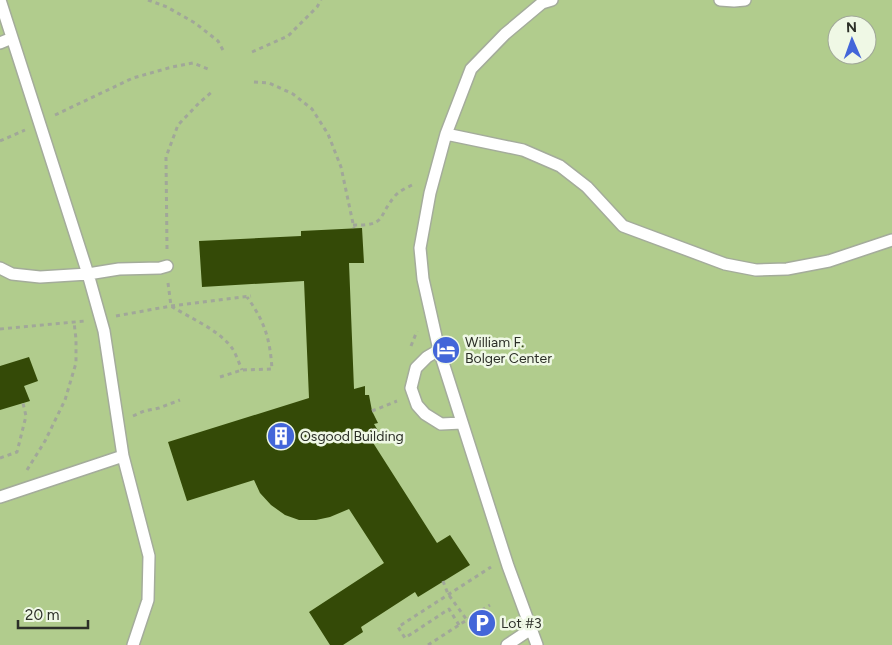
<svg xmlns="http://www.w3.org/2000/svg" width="892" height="645" font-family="Figtree,sans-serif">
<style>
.green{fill:#b1cc8d;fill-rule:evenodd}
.building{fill:#344a07}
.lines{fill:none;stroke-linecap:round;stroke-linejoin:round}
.service-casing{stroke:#a4ac9b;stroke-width:14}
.path{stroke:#a1a799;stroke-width:3;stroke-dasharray:4 4;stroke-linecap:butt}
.service{stroke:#fff;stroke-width:11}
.labels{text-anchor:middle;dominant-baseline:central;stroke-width:5;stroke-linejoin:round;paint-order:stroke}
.poi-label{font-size:14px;fill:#2c2f28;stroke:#eff8e5;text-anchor:start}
</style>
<rect width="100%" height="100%" fill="#e2ead8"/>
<path class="green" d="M0 0H892V645H0ZM837 25H867V55H837Z"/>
<path class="building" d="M362 228 364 263H349L354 389 365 386V395H369L372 411 378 423 374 424 380 434 370 438 437 543 450 535 470 565 418 597 415 592 361 627 363 632 343 645H330L309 612 384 563 349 509 330 517 316 520H299L285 515 271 505 260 493 254 480 187 501 168 442 309 398 304 281 202 287 199 241 301 236V231Z
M29 357 38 381 24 386 30 401 0 410V366Z"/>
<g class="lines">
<defs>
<path id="service" d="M0 0 88 274 104 331 123 456 149 556 148 600 133 645
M720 0 734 1 745 0
M0 43 12 38
M446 134 523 150 560 166 587 187 623 226 725 264 756 270 787 269 829 261 892 240
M0 268 12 274 40 277 88 274 119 269 160 268 167 266
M439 350 427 357 416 368 411 388 417 405 425 414 441 424 462 423
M0 497 123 456
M507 645 531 629
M537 645 508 566 439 350 423 279 420 248 430 193 446 134 471 69 505 34 542 3 552 0"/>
</defs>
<use href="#service" class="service-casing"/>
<path class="path" d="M148 0 167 7 195 23 218 41 224 52
M252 52 288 36 317 7 321 0
M254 82 269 83 293 94 312 109 328 134 341 167 354 228
M55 115 133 78 172 67 193 63 208 69
M0 141 25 130
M353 225C387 226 377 217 395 196 399 191 408 187 414 184
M167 249 166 157 178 125 199 103 213 91
M168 283 171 306C190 318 219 330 232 348 236 354 239 363 242 370
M116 316 171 306 251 296
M0 329 85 321
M411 346 417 331
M220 377 242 370 272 369C270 339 265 322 247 297
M372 411 397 401
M133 416 144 411 159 408 180 400
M0 458 17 452 26 416 23 403
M27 470 45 441 65 400 76 363V339L74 322
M443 581 448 594 467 620
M459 625 449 609 405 638 398 627 491 567
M428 645 490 605"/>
<use href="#service" class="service"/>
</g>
<defs>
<symbol id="hotel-disc" viewBox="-11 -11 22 22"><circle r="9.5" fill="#4366d9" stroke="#eff8e5"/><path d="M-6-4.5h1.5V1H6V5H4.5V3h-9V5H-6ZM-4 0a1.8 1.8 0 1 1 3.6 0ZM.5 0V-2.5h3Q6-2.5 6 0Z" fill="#fff"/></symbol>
<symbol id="building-disc" viewBox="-11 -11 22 22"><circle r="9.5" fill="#4366d9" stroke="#eff8e5"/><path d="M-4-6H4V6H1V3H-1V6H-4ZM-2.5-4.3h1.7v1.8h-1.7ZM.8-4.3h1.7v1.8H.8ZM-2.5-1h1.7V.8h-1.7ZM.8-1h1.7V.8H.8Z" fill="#fff"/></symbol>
<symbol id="parking-disc" viewBox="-11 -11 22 22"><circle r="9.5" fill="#4366d9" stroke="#eff8e5"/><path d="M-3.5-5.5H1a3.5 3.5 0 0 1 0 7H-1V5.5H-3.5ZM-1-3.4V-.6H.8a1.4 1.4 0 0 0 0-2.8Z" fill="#fff"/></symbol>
</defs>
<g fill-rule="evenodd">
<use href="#hotel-disc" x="430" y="334" width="32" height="32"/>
<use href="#building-disc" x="265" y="420" width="32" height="32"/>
<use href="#parking-disc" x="466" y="607" width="32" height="32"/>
</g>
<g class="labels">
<g class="poi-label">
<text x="465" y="342">William F.<tspan x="465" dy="16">Bolger Center</tspan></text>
<text x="300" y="436">Osgood Building</text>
<text x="501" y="623">Lot #3</text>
</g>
</g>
<g transform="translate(852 40) rotate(358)"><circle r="24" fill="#eff8e5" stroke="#a1a899"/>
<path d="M0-4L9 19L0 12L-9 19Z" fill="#4366d9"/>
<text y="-8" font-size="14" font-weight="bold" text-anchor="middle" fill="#2c2f28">N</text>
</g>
<path d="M18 620v8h70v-8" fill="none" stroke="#2c2f28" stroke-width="2.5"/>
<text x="25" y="620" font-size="15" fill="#2c2f28" stroke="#eff8e5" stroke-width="4" paint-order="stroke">20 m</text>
</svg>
